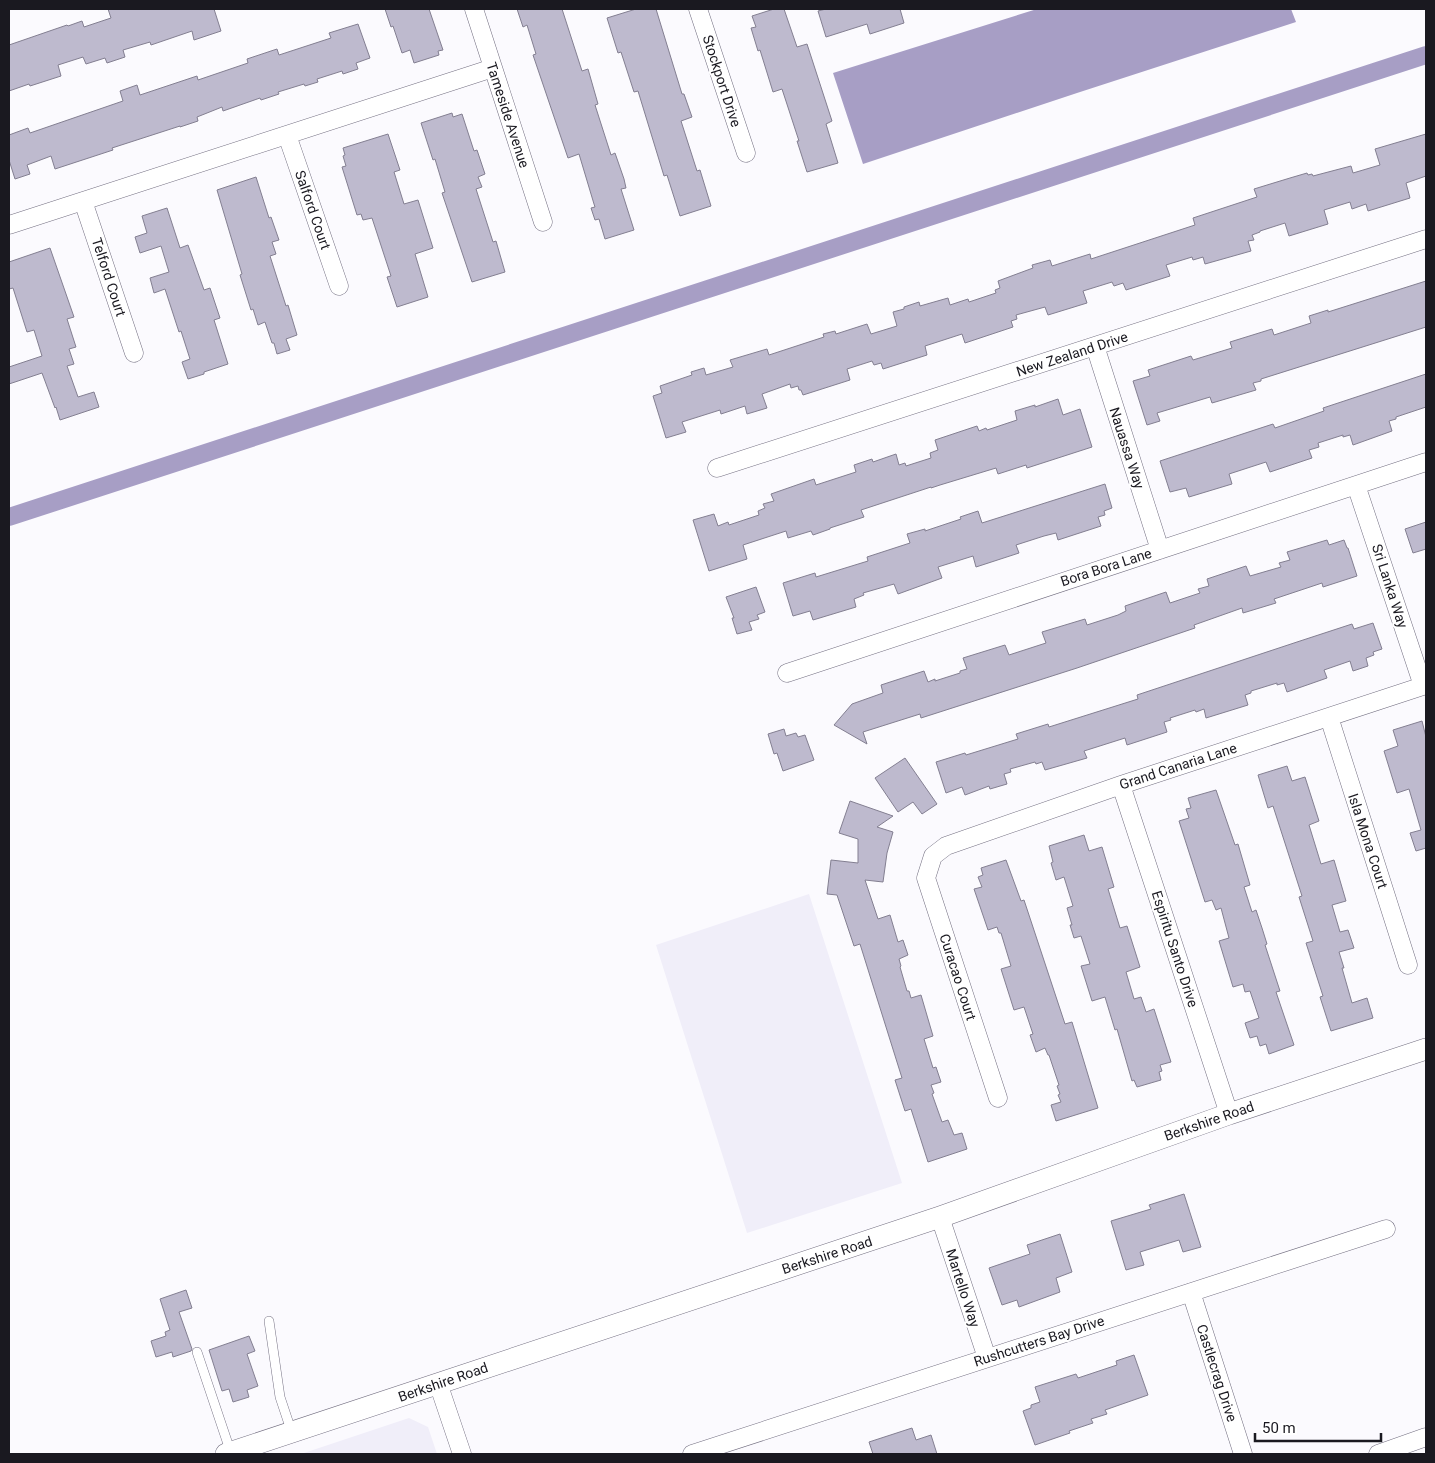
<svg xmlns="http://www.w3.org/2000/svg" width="1435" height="1463" font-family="Roboto,sans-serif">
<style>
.built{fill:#f0eef9}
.water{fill:#a79ec5}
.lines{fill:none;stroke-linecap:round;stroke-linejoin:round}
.canal{stroke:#a79ec5;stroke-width:18}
.building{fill:#bebace;stroke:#837f91}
.service-casing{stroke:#747082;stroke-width:10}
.minor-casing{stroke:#747082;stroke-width:19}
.tertiary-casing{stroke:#747082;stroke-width:22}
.service{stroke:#fff;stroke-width:9}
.minor{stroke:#fff;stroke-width:18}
.tertiary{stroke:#fff;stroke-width:21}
.labels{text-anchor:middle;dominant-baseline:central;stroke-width:4;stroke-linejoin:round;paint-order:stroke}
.street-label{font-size:14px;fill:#1a1920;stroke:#fff}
</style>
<rect width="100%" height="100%" fill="#fbfafe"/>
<path class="built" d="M809 894 902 1183 747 1233 656 945Z
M409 1418 428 1427 437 1454H301Z"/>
<path class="water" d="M1037 9H1291L1296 22 1077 93 863 164 833 73Z"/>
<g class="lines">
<path class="canal" d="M9 517 1426 55"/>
</g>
<path class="building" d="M108 9H214L221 31 194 40 192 31 151 45 150 42 123 50 125 57 107 63 105 58 86 64 83 57 58 65 61 76 30 86 29 84 9 91V45L67 25 68 26 82 21 84 27 111 18Z
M385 9H429L443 50 438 51 439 55 414 63 410 50 402 53 393 26 391 27Z
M517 9H562L582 71 588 69 598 104 595 105 611 155 615 153 624 179 626 188 621 189 634 230 605 239 599 219 595 220 591 208 595 207 594 204 579 154 568 158 533 55 536 54 527 25 523 27Z
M636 9H656L682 94H684L692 117 681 121 697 171 700 170 711 206 680 216 667 175 664 176 638 91 634 92 621 52 618 53 607 18Z
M774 9H784L797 47 807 44 832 121 826 124 838 163 807 172 797 141H799L782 89 773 92 760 50 758 51 751 28 756 27 752 16Z
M826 9H900L904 23 870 34 867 24 826 37 818 11Z
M358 24 370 58 356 63 358 69 343 74 342 71 317 79 318 82 305 86 304 84 278 92 279 94 261 100 260 98 223 111 222 107 197 117 198 121 180 127V126L112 148 113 150 55 169 51 156 27 165 30 174 15 179 9 160V135L28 128 30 133 123 101 120 91 137 85 140 95 197 76 198 80 248 63 247 59 277 49 279 55 331 38 329 33Z
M452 113 453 117 462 114 474 151 477 150 485 174 478 177 482 187 476 189 493 242 496 241 505 272 472 282 442 193 445 192 435 159 433 160 421 123Z
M388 134 400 170 394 172 404 204 418 200 433 248 415 254 428 297 397 307 387 277 391 276 372 218 363 220 361 214 357 215 342 167 346 166 343 156 345 155 343 148Z
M1426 134V176L1406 183 1410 198 1368 211 1366 204 1352 209 1350 202 1324 210 1328 224 1289 236 1285 223 1260 231V232L1252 235 1254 240 1248 241 1251 251 1205 264 1203 257 1193 260 1192 257 1166 265 1170 276 1126 290 1123 283 1114 286 1112 282 1083 291 1087 303 1048 315 1045 307 1016 315 1017 319 1011 321 1013 327 965 343 962 334 925 346 927 355 883 369 881 363 874 365 872 361 847 369 850 380 803 395 801 390H799L798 386 791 388 790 384 762 394 767 408 747 414 745 406 721 414 720 410 682 422 686 432 666 438 653 396 662 393 660 386 692 375 691 372 704 368 706 375 733 367 730 360 767 349 769 355 824 337 823 334 835 331 836 334 867 324 871 334 897 326 893 312 904 309V307L919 302 920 306 948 298 950 305 968 299 969 302 996 293 995 290 1000 288 998 281 1033 268 1032 265 1050 260 1052 266 1090 254 1091 259 1195 225 1193 218 1257 197 1254 189 1290 178 1307 173 1308 175 1312 174 1313 176 1351 166 1353 173 1380 165 1375 149Z
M256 177 269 218 271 217 279 240 272 242 276 254 270 256 286 306 288 305 297 335 286 339 290 350 277 354 274 343H272L265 322 258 325 253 309 251 310 240 275 242 274 217 190Z
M167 208 180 248 188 245 204 290 210 288 220 318 214 320 228 364 204 372V374L188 379 182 362 190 359 181 331 179 332 165 289 154 293 150 278 169 272 161 246 140 253 135 237 147 233 142 216Z
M50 248 74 317 67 319 76 347 69 349 74 364 67 366 78 397 94 392 99 407 60 420 56 407 55 408 42 373 9 384V367L42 356 34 330 27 332 13 288 9 289V262Z
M1426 281V327L1261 379V381L1253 383 1256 390 1212 403 1210 397 1157 413 1160 421 1147 425 1133 381 1150 376 1148 370 1191 356 1193 360 1232 348 1230 342 1272 329 1274 335 1311 323 1309 316 1328 310V312Z
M1426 374V407L1396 417V419L1389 421 1392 431 1353 445 1350 435 1343 437V435L1318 443 1319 447 1309 450 1312 458 1270 472 1266 462 1229 474 1232 484 1189 497 1186 488 1170 492 1160 461 1273 424 1275 428 1324 411 1323 408Z
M1058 399 1063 415 1080 409 1092 447 1027 468 1026 465 998 474 996 468 940 485 931 488V487L861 510 864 517 830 528V529L813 535 811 531 788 538 786 531 743 545 747 559 709 571 693 520 714 514 718 526 728 522 729 525 759 515 758 511 765 508 763 504 774 501 771 494 814 479 816 485 856 472 854 465 872 459 873 462 896 454 899 465 905 463 906 466 931 458 930 453 938 450 935 440 977 426 979 431 986 428 987 430 1017 420 1015 411 1035 405V407Z
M1105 484 1112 508 1104 511 1105 515 1098 517 1101 526 1058 540 1056 533 1044 536 1016 545 1019 553 976 567 973 556 938 567 942 578 898 594 894 584 863 593 864 595 854 599 856 607 813 620 810 611 793 616 783 583 815 573 816 577 868 561 867 557 910 543 907 534 925 529V531L961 519 960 517 978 511 982 523Z
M1426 522V549L1413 553 1405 529Z
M1327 540 1329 545 1344 540 1347 548H1348L1357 576 1323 587 1322 583 1274 599 1276 603 1243 613 1242 608 1194 625 1195 628 1077 668 921 718 920 714 863 732 867 744 834 725 852 704 883 693 881 685 924 671 928 682 935 679V681L960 673V671L967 669 963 658 1005 645 1009 655 1046 643 1042 632 1085 619 1087 625 1118 615 1126 611 1125 606 1166 592 1170 603 1200 593 1198 589 1209 586 1207 579 1246 566 1250 576 1281 567 1279 563 1290 560 1287 552Z
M756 587 765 612 757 615 759 619 749 622 752 630 737 634 732 618H734L726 597Z
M1373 623 1382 649 1373 652 1374 655 1366 658 1368 666 1353 671 1350 661 1324 670 1327 678 1287 692 1284 683 1277 685V683L1251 691V693L1245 695 1248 705 1206 718 1204 709 1196 712 1195 710 1170 718 1171 720 1164 722 1167 732 1127 745 1125 738 1084 751 1087 758 1045 770 1042 762 1036 764 1035 762 1010 769 1011 772 1004 774 1007 784 990 789 989 786 965 795 962 787 946 793 936 762 965 753 966 755 1018 739 1016 734 1048 724 1049 727 1138 699 1137 695 1297 642 1352 624 1354 629Z
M1422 721 1426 737V848L1416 851 1410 833 1421 830 1409 789 1397 793 1384 751 1398 746 1393 730Z
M784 729 786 736 796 733 798 737 805 735 814 760 783 771 777 753 774 754 768 734Z
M905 758 937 804 922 814 913 802 898 812 875 778Z
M1287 766 1292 781 1305 777 1319 821 1309 825 1321 864 1334 860 1346 901 1332 905 1340 932 1348 930 1354 948 1339 952 1344 968H1342L1352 1003 1367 998 1373 1018 1331 1031 1320 997 1323 996 1306 943 1313 941 1299 897 1302 896 1273 806 1268 808 1258 775Z
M1216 790 1235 845 1238 844 1250 885 1244 887 1252 912 1256 910 1262 928 1267 944 1265 945 1280 991 1276 992 1294 1045 1269 1054 1266 1044 1260 1046 1257 1036 1250 1038 1245 1023 1259 1018 1250 991 1245 992 1243 984 1233 987 1219 941 1229 938 1221 908 1216 910 1212 900 1205 902 1179 821 1189 818 1186 809 1191 808 1188 798Z
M850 801 893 816 877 827 893 832 887 853 883 882 865 880 878 919 890 915 898 942 903 940 908 955 899 959 901 966 900 967 907 991H909L911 998 921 995 933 1036 924 1039 933 1068 936 1067 941 1082 931 1085 934 1093 932 1094 942 1122 948 1120 954 1135 962 1133 967 1149 928 1162 911 1109 905 1111 895 1080 902 1078 860 944 854 946 837 895 827 894 831 860 858 863V839L839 833Z
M1084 835 1089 851 1102 847 1114 887 1108 889 1120 928 1127 926 1140 967 1126 972 1134 999 1141 997 1146 1012 1154 1009 1171 1062 1160 1065 1162 1071 1159 1072 1161 1080 1137 1087 1134 1080 1132 1081 1117 1029 1115 1030 1105 997 1092 1001 1081 966 1090 964 1081 936 1074 938 1070 925H1072L1067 908 1073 906 1064 877 1056 880 1051 863 1053 862 1049 846Z
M1006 860 1021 901 1024 900 1065 1024 1072 1022 1098 1108 1056 1121 1051 1105 1061 1102 1058 1095 1060 1094 1057 1086 1059 1085 1049 1055H1048L1045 1048 1036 1052 1030 1035 1033 1034 1024 1007 1014 1010 1001 969 1011 966 1001 933H999L997 927 988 930 974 889 982 887 978 877 983 875 981 868Z
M1184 1194 1201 1247 1183 1252 1179 1240 1140 1252 1144 1265 1126 1270 1111 1221 1151 1209 1149 1205Z
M1060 1234 1072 1272 1056 1278 1060 1292 1019 1307 1017 1300 1002 1305 989 1268 1030 1254 1027 1245Z
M186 1290 192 1308 179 1312 192 1349 191 1351 173 1357 172 1352 156 1357 151 1341 166 1336 165 1332 170 1330 160 1299Z
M249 1336 255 1351 247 1354 258 1386 247 1390 249 1397 233 1402 229 1389 222 1391 209 1350Z
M1134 1355 1148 1395 1105 1410 1107 1414 1091 1419 1093 1423 1069 1431 1070 1433 1035 1445 1023 1411 1031 1408V1405L1040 1402 1035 1387 1076 1374 1078 1378 1117 1365 1116 1361Z
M912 1428 916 1440 931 1435 937 1454H873L869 1442Z"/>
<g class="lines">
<defs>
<path id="service" d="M269 1321 280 1397 292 1433
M197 1352 231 1453"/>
<path id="minor" d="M474 9 543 222
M698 9 746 153
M287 135 339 286
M83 201 134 353
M9 225 493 68
M1095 346 1160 550
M717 468 1426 239
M1356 485 1423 686
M787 673 1426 462
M1329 717 1408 965
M1121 785 1229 1114
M998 1098 926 878 933 856 946 846 1121 785 1426 685
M940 1217 987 1358
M1191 1292 1243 1454
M438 1383 462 1454
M692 1454 1386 1229
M1378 1454 1426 1437"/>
<path id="tertiary" d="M226 1454 940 1217 1229 1114 1426 1049"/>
</defs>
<use href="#service" class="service-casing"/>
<use href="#minor" class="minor-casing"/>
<use href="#tertiary" class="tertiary-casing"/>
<use href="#service" class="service"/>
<use href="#minor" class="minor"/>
<use href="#tertiary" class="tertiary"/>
</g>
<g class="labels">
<g class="street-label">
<text transform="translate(722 81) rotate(72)">Stockport Drive</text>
<text transform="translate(508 115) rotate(72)">Tameside Avenue</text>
<text transform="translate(313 210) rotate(71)">Salford Court</text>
<text transform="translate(109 277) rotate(72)">Telford Court</text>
<text transform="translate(1072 354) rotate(-18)">New Zealand Drive</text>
<text transform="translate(1127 448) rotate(72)">Nauassa Way</text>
<text transform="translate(1106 567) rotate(-18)">Bora Bora Lane</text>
<text transform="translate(1390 586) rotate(72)">Sri Lanka Way</text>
<text transform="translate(1178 766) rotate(-18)">Grand Canaria Lane</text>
<text transform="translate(1368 841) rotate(72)">Isla Mona Court</text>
<text transform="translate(1175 949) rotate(72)">Espiritu Santo Drive</text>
<text transform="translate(958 977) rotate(72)">Curacao Court</text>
<text transform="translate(1209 1121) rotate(-19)">Berkshire Road</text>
<text transform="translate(827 1255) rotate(-18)">Berkshire Road</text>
<text transform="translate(963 1288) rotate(72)">Martello Way</text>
<text transform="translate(1039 1341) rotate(-18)">Rushcutters Bay Drive</text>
<text transform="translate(1217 1373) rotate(72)">Castlecrag Drive</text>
<text transform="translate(443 1382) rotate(-19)">Berkshire Road</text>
</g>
</g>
<rect width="1435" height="1463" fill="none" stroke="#1a1920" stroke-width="20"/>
<path d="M1255 1433v8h126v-8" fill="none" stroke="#1a1920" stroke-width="2.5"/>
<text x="1262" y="1433" font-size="15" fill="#1a1920" stroke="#ffffff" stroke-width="4" paint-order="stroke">50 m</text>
</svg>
